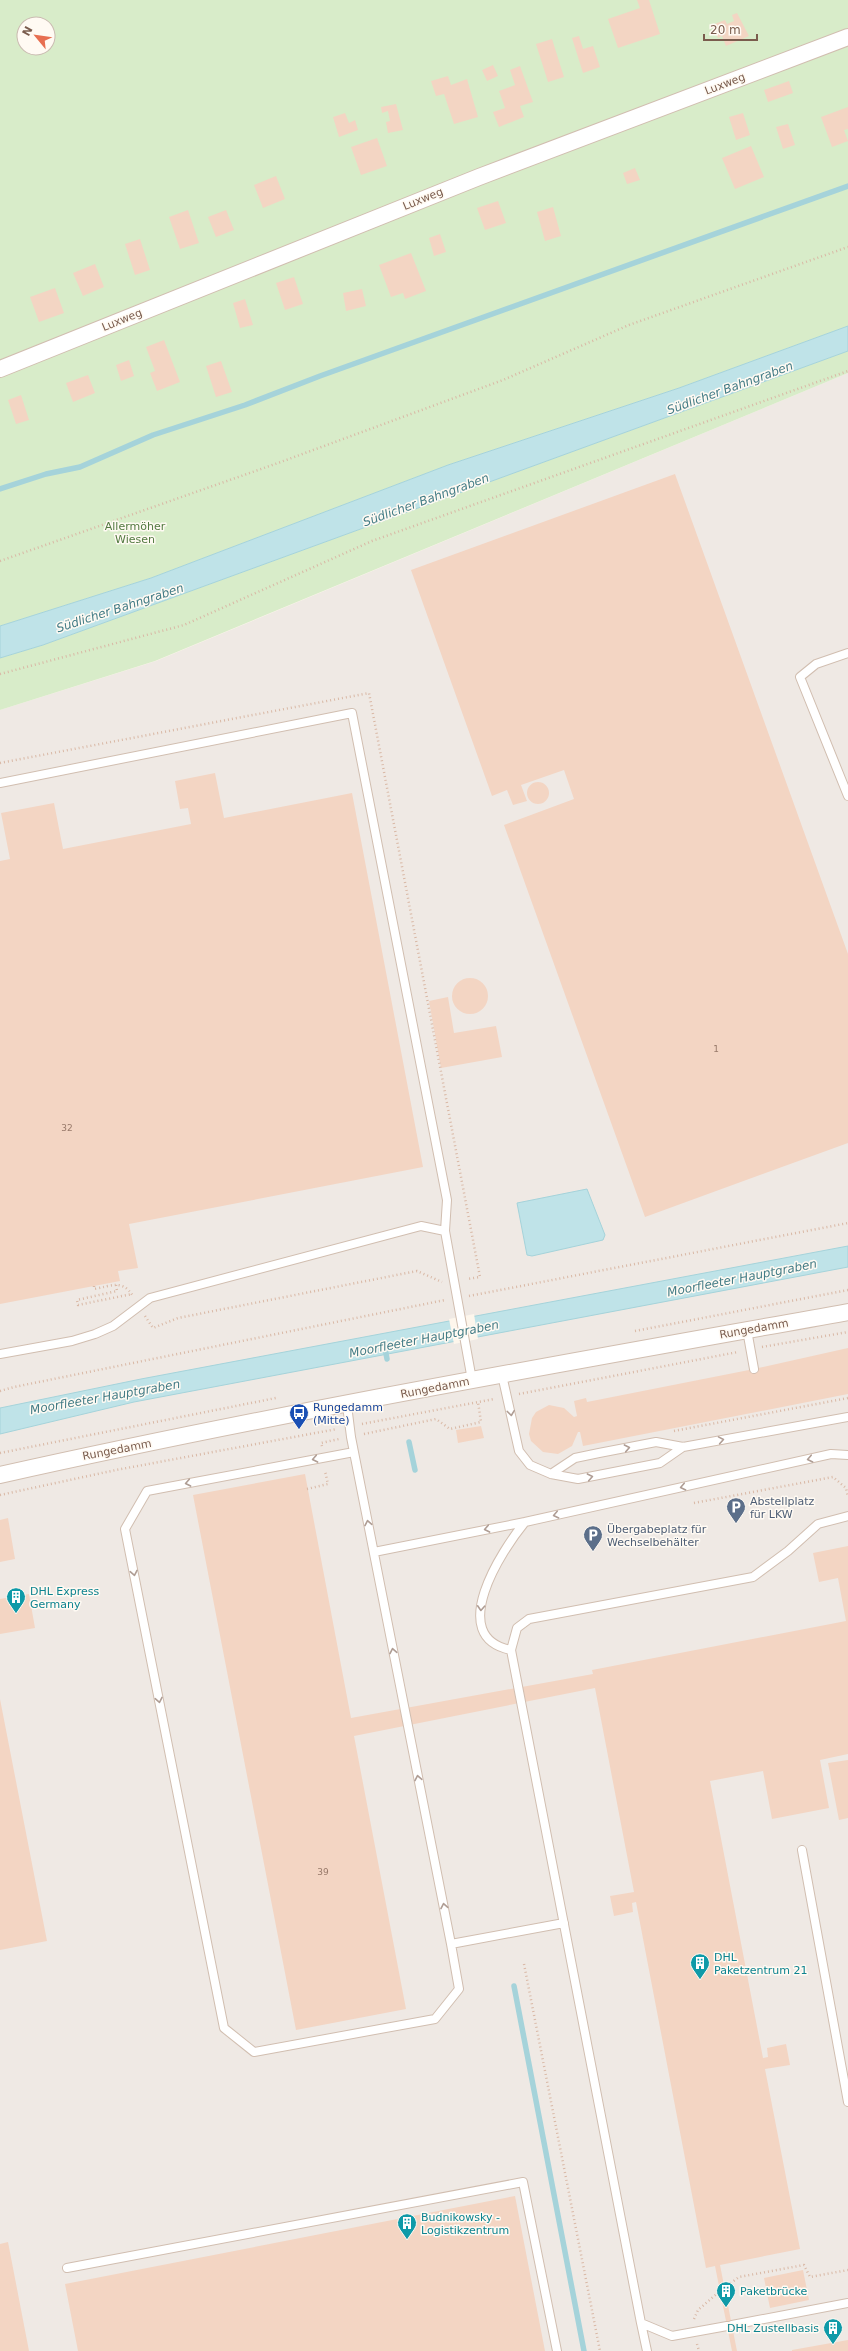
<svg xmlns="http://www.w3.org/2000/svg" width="848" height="2351" font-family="'DejaVu Sans',sans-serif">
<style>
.industrial{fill:#efe9e4}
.green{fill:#d8ecc9;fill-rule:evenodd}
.water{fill:#bfe3e8;stroke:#a5d3da}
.pier{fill:#fdf6ec}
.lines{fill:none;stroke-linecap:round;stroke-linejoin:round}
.stream{stroke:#a5d3da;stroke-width:5.5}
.building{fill:#f3d5c3}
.service-casing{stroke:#d1beb0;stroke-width:10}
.minor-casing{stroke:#d1beb0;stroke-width:18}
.path{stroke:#d9b8a5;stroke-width:2.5;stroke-dasharray:1 3;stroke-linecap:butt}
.service{stroke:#fff;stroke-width:8}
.minor{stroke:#fff;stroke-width:16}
.oneway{stroke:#af9d94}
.labels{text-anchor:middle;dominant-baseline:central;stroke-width:3;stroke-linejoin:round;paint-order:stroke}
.number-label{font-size:9px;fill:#987a6a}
.street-label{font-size:11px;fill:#7a5c4d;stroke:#fffaf3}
.park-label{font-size:11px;fill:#537a41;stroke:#fffaf3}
.transit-label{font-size:11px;fill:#164399;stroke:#fffaf3;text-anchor:start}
.service-label{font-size:11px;fill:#4e5e75;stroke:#fffaf3;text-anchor:start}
.culture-label{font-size:11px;fill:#0d838f;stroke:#fffaf3;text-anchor:start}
.water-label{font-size:12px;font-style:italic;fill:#437c86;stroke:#fffaf3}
</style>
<rect width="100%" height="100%" fill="#fdf6ec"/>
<path class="industrial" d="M848 373V2351H0V710L156 661Z"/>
<path class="green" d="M0 0H848V326L679 388 448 465 151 578 0 626ZM24 24H48V48H24Z
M848 351V373L155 661 0 710V658L43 645Z"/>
<path class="water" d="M848 326V351L43 645 0 658V626L151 578 448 465 679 388Z
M587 1189 605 1235 603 1240 532 1256 527 1255 517 1203Z
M848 1246V1267L134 1402 0 1434V1408L141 1379Z"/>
<path class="pier" d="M474 1314 478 1339 454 1344 449 1319Z"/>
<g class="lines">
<path class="stream" d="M0 489 46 474 80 467 153 435 245 405 320 376 848 186
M385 1348 387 1359
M409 1442 415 1470
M514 1986 584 2351"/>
</g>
<path class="building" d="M637 0H649L660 34 618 48 608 19 640 8Z
M737 13 749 36 726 46 722 36 718 38 712 25 725 20 727 24 734 21 732 15Z
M579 36 583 49 593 46 600 67 583 73 572 38Z
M552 39 564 77 548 82 536 44Z
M493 65 498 76 487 81 482 70Z
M520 66 533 102 520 106 524 117 499 127 493 112 505 108 499 91 515 85 510 70Z
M448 76 451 85 467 79 478 117 454 124 444 94 436 96 431 81Z
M789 81 793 93 768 102 764 90Z
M396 104 403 130 388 133 386 122 390 121 388 111 382 113 381 107Z
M848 107V129L844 130 848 141 832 147 821 117Z
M345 113 349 123 355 120 358 130 339 137 333 117Z
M743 113 750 135 736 140 729 117Z
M788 124 795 145 783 149 776 127Z
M377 138 387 166 361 175 351 147Z
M751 146 764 177 735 189 722 158Z
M635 168 640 180 627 184 623 173Z
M276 176 285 199 263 208 254 185Z
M498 201 506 223 485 230 477 208Z
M553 207 561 236 545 241 537 212Z
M188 210 199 243 180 249 169 217Z
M226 210 234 230 216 237 208 217Z
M440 234 446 252 434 256 429 238Z
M140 239 150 270 135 275 125 244Z
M411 253 426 291 405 299 403 293 391 297 379 265Z
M95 264 104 287 83 296 73 273Z
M294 277 303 304 285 310 276 283Z
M55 288 64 313 39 322 30 297Z
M362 289 366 306 346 311 343 293Z
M245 299 253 325 240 328 233 303Z
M164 340 180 382 157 391 150 373 155 371 146 347Z
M129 360 134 376 121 381 116 365Z
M221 361 232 392 216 397 206 366Z
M88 375 95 393 73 402 66 383Z
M21 395 29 420 16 424 8 400Z
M675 474 848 954V1143L645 1217 504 825 574 799 564 770 521 785 527 801 513 805 507 790 492 796 411 570Z
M215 773 224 818 352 793 423 1167 129 1224 138 1268 118 1271 120 1281 0 1304V861L10 859 1 813 54 803 63 849 191 824 188 808 180 809 175 781Z
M527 793a11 11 0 1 1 22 0a11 11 0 1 1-22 0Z
M452 996a18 18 0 1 1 36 0a18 18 0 1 1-36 0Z
M448 997 454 1033 496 1026 502 1057 441 1068 429 1001Z
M848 1348V1394L583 1446 580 1432H578L572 1446 558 1454 543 1452 531 1441 529 1434 532 1418 536 1412 549 1405 564 1408 574 1417 577 1416 574 1401 586 1398 587 1402 754 1369Z
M481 1426 484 1438 458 1443 456 1430Z
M305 1474 351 1718 593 1674 592 1670 846 1621 838 1578 819 1582 813 1553 848 1546V1754L820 1760 829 1808 772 1819 763 1771 710 1781 763 2058 768 2057 767 2048 786 2044 790 2065 765 2069 800 2249 720 2265 737 2351H732L715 2266 706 2268 636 1902 632 1903 633 1912 614 1916 610 1896 634 1892 595 1688 354 1736 406 2009 296 2030 193 1495Z
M8 1518 15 1559 0 1562V1520Z
M29 1594 35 1628 0 1634V1599Z
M0 1699 47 1941 0 1950Z
M848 1760V1818L839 1820 828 1763Z
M515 2196 545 2351H78L65 2284Z
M8 2242 29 2351H0V2244Z
M803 2270 809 2300 770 2308 764 2278Z
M848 2340V2351H792V2350Z"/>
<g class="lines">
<defs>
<path id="service" d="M848 653 816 664 800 677 848 796
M0 783 352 713 447 1200 445 1231 472 1380
M747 1330 754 1369
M0 1354 72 1341 95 1334 113 1326 150 1298 421 1226 445 1231
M502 1375 519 1451 530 1465 551 1474 578 1479 660 1463 683 1447
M347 1405 351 1437 451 1944 459 1989 435 2019 254 2052 224 2028 125 1529 147 1491 354 1452
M551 1474 575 1458 599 1453 656 1442 683 1447 848 1417
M374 1552 525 1522
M511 1650C445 1637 502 1550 525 1522L831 1454 848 1455
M802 1850 848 2102
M451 1944 564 1923
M67 2268 523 2182 557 2351
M641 2323 647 2351
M732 2325 848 2303
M727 2326 672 2336 641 2323 511 1650 517 1628 529 1619 753 1577 788 1551 818 1524 848 1516"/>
<path id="minor" d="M0 369 479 177 848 37
M0 1475C281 1412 565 1363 848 1312"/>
</defs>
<use href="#service" class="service-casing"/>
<use href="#minor" class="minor-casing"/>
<path class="path" d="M0 561 278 463 503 380 629 325 848 247
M0 674 184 625 372 541 848 371
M0 763 369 693 480 1277 467 1279
M116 1285 117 1291 77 1300 78 1305 132 1294
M94 1286V1289C112 1286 122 1279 133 1296
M469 1296 848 1223
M145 1316 153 1328 178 1318 417 1271 442 1282
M635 1331 848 1290
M762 1347 848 1332
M0 1391 14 1387 445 1300
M519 1394 738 1352
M362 1424 494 1399
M674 1431 848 1398
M364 1434 436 1419 450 1429 481 1422 478 1402
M322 1446 321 1443 339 1439
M0 1453 276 1398
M307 1489 328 1484 325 1471
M0 1495 116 1470 337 1429
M694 1503 833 1477 846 1488 848 1497
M524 1964 600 2351
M724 2288 739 2277 804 2265 810 2277 848 2270
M694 2319 698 2310 720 2291
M697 2344 699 2351"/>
<use href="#service" class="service"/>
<use href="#minor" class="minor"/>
</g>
<defs><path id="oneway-chevron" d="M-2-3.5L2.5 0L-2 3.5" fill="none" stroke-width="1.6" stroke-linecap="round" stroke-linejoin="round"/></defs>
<g class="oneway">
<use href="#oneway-chevron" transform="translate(511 1413) rotate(83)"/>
<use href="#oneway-chevron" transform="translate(721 1440) rotate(-10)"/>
<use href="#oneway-chevron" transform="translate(627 1448) rotate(-11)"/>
<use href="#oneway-chevron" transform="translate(315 1459) rotate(169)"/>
<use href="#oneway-chevron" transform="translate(810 1459) rotate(168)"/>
<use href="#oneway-chevron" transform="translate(590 1477) rotate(-11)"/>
<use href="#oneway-chevron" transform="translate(188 1483) rotate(169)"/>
<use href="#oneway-chevron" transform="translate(683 1487) rotate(168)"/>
<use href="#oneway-chevron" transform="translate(556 1515) rotate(168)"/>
<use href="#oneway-chevron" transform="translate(368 1523) rotate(-101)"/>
<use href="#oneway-chevron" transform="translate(487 1529) rotate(169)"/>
<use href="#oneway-chevron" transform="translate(134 1573) rotate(79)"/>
<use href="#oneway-chevron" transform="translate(481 1608) rotate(93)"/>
<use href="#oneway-chevron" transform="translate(393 1651) rotate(-101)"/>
<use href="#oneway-chevron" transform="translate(159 1700) rotate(79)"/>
<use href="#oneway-chevron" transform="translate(418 1778) rotate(-101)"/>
<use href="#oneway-chevron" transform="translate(444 1906) rotate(-101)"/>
</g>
<defs>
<symbol id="bus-pin" viewBox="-11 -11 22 30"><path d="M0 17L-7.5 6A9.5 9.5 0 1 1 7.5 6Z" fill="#1a4fb4" stroke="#fffaf3"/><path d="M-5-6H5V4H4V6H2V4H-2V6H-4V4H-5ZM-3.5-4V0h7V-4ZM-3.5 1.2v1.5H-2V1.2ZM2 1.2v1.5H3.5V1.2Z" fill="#fff"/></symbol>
<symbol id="parking-pin" viewBox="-11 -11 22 30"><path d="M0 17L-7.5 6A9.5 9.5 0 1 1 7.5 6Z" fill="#5c6f8a" stroke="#fffaf3"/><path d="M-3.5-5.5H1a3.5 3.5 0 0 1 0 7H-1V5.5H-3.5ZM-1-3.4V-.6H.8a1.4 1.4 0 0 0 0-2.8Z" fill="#fff"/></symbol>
<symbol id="building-pin" viewBox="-11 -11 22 30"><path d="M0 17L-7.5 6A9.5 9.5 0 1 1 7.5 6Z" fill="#0f9aa8" stroke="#fffaf3"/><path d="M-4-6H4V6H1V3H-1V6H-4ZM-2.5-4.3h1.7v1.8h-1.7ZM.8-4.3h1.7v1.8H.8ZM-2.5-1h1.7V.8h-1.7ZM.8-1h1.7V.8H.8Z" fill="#fff"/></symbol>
</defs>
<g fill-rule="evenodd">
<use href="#bus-pin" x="288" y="1402" width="22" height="30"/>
<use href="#parking-pin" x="725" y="1496" width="22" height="30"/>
<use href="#parking-pin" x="582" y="1524" width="22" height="30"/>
<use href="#building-pin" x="5" y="1586" width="22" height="30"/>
<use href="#building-pin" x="689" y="1952" width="22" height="30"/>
<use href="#building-pin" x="396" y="2212" width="22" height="30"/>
<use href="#building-pin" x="715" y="2280" width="22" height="30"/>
<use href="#building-pin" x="822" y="2317" width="22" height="30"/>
</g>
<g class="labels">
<g class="number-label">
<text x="716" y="1049">1</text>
<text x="67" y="1128">32</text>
<text x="323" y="1872">39</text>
</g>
<g class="street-label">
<text transform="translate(725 84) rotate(-21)">Luxweg</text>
<text transform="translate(423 199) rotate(-22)">Luxweg</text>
<text transform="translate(122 320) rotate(-22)">Luxweg</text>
<text transform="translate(754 1329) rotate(-10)">Rungedamm</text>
<text transform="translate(435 1388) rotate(-11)">Rungedamm</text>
<text transform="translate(117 1450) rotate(-11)">Rungedamm</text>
</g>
<g class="park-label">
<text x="135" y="526">Allermöher<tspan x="135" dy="13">Wiesen</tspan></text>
</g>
<g class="transit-label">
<text x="313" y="1407">Rungedamm<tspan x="313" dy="13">(Mitte)</tspan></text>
</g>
<g class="service-label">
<text x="750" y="1501">Abstellplatz<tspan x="750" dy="13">für LKW</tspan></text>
<text x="607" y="1529">Übergabeplatz für<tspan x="607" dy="13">Wechselbehälter</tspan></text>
</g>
<g class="culture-label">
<text x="30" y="1591">DHL Express<tspan x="30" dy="13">Germany</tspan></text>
<text x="714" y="1957">DHL<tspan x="714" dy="13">Paketzentrum 21</tspan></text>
<text x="421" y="2217">Budnikowsky -<tspan x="421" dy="13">Logistikzentrum</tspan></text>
<text x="740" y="2291">Paketbrücke</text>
<text x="819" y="2328" text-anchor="end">DHL Zustellbasis</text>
</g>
<g class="water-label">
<text transform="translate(730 388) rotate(-20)">Südlicher Bahngraben</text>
<text transform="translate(426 500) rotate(-20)">Südlicher Bahngraben</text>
<text transform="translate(120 608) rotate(-18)">Südlicher Bahngraben</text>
<text transform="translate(742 1278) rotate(-11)">Moorfleeter Hauptgraben</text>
<text transform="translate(424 1339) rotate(-11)">Moorfleeter Hauptgraben</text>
<text transform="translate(105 1397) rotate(-10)">Moorfleeter Hauptgraben</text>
</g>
</g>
<g transform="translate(36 36) rotate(299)"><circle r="19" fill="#fffaf3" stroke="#cabbb1"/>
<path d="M0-3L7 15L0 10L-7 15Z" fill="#e76f51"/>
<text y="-6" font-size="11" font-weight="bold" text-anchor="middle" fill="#7a5c4d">N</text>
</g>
<path d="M704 34v6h53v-6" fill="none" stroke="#7a5c4d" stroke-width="2"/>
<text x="710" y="34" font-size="12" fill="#7a5c4d" stroke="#fffaf3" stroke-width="3" paint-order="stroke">20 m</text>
</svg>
